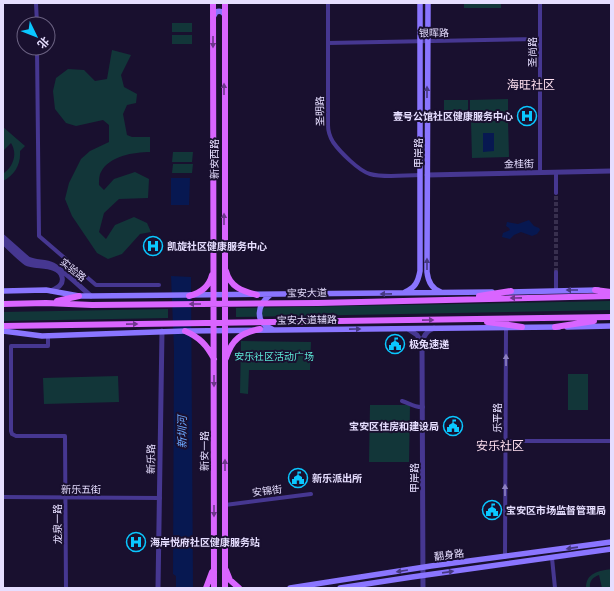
<svg xmlns="http://www.w3.org/2000/svg" width="614" height="591" font-family="Figtree,'Noto Sans SC',sans-serif">
<style>
.green{fill:#123639}
.water{fill:#071851}
.lines{fill:none;stroke-linecap:round;stroke-linejoin:round}
.minor-tunnel{stroke:#382f4e;stroke-width:4;stroke-dasharray:4 2;stroke-linecap:butt}
.minor{stroke:#463791;stroke-width:4}
.tertiary{stroke:#463791;stroke-width:5}
.secondary{stroke:#8a75ff;stroke-width:5.5}
.primary{stroke:#d965ff;stroke-width:6}
.oneway{fill:#6f368d}
.oneway2{fill:#463882}
.oneway3{fill:#8e82c2}
.labels{text-anchor:middle;dominant-baseline:central;stroke-width:4;stroke-linejoin:round;paint-order:stroke}
.street-label{font-size:10px;fill:#e6deff;stroke:#19102f}
.poi-label{font-size:10px;font-weight:bold;fill:#e6deff;stroke:#19102f;text-anchor:start}
.park-label{font-size:10px;fill:#5eead9;stroke:#19102f}
.water-label{font-size:11px;font-style:italic;fill:#6ca8ff;stroke:#19102f}
.quarter-label{font-size:12px;fill:#ffe0f0;stroke:#19102f}
</style>
<rect width="100%" height="100%" fill="#19102f"/>
<path class="green" d="M464 3H501V8H464Z
M172 23H192V32H172Z
M172 35H192V44H172Z
M112 50 131 55 121 75 124 87 137 94 136 103 127 105 123 114 127 135 132 137H150V152C134 152 109 156 101 172 99 175 99 181 99 185L104 190 114 179 135 172 149 179 148 198 119 199 104 213 99 232 106 239 115 225 134 217 147 223 151 232 140 234 122 254 108 259 97 253 72 216 65 199 69 183 81 159 90 151 109 142V125L103 120 76 126 66 123 55 109 53 91 56 78 68 69 84 70 95 81 107 79Z
M508 99V118H470V100Z
M444 100H468V119H448V117H444Z
M471 121H508L509 157 472 158Z
M3 127 25 146 20 151C21 164 15 175 3 181V174C13 167 18 154 11 143L3 151Z
M173 152H193L192 162H172Z
M173 164H193L192 173H172Z
M611 301V310L236 317V308Z
M168 309V318L3 321V312Z
M241 341 311 342 310 370H249L248 394 240 393Z
M568 374H588V410H568Z
M118 376 119 402 44 404 43 378Z
M370 405H410L409 462H369Z
M611 569V588H602L599 575C593 577 589 581 590 588H586C586 573 598 571 611 569Z"/>
<path class="water" d="M483 133H494V151L483 152Z
M171 178H190L189 205H171Z
M529 220 534 226 539 228 540 230 537 234 532 236 521 232 514 235 510 239 502 237 503 233 510 230 509 228 506 226 507 222 518 224Z
M171 276 191 277 193 588H176V576L173 574 174 349Z"/>
<g class="lines">
<path class="minor-tunnel" d="M556 272V193"/>
<path class="minor" d="M36 3 37 24
M328 3V125C328 131 330 137 333 142 340 152 359 171 370 174 384 178 405 175 420 175
M328 43 540 39
M37 48 39 236 96 285H159
M540 173V3
M556 173V193
M556 272V290
M48 335V346H11V431L12 434 16 436H65L66 588
M402 401C409 403 415 408 423 407
M505 441H611
M3 497 160 498
M225 505 311 494
M505 557 506 327
M552 558 555 588"/>
<path class="tertiary" d="M427 175 611 171
M3 237 28 259C36 263 45 261 53 265 66 272 80 287 91 296
M3 242C10 249 18 257 26 263 35 268 59 263 62 277 64 285 57 288 51 291
M408 329 417 335 422 343
M158 588 162 331
M423 588 422 343C423 336 427 331 434 328"/>
<path class="secondary" d="M428 3 427 272C428 282 432 289 441 292
M213 17 216 12C220 10 224 12 225 16
M3 291 46 290 79 296H91L492 292
M405 292C415 288 418 282 420 271V3
M507 292 598 290
M270 295C257 305 254 322 272 329
M567 327 611 326
M3 331 42 336 185 331 559 327
M290 588 431 566 611 542
M340 588 412 577 611 549"/>
<path class="primary" d="M213 3 214 588
M226 271C230 287 242 291 257 295
M595 290 611 292
M189 296C201 293 209 287 212 275
M479 296 511 291
M57 301 79 296
M3 304 46 303 92 305 318 303 611 296
M487 322 503 324 522 327
M3 326 611 317
M555 327 594 321
M185 331C199 337 207 345 214 359
M226 358C232 339 241 333 260 329
M226 570 230 580 239 588
M206 588 212 572
M225 588V3"/>
</g>
<defs><path id="oneway-solid" d="M-6-.8H1V-3.2L6.5 0L1 3.2V.8H-6Z"/></defs>
<g class="oneway">
<use href="#oneway-solid" transform="translate(213 42) rotate(90)"/>
<use href="#oneway-solid" transform="translate(224 89) rotate(-90)"/>
<use href="#oneway-solid" transform="translate(224 219) rotate(-90)"/>
<use href="#oneway-solid" transform="translate(516 298) rotate(179)"/>
<use href="#oneway-solid" transform="translate(195 304) rotate(180)"/>
<use href="#oneway-solid" transform="translate(428 320) rotate(-1)"/>
<use href="#oneway-solid" transform="translate(132 324) rotate(-1)"/>
<use href="#oneway-solid" transform="translate(214 381) rotate(90)"/>
<use href="#oneway-solid" transform="translate(225 465) rotate(-90)"/>
<use href="#oneway-solid" transform="translate(214 511) rotate(90)"/>
</g>
<g class="oneway2">
<use href="#oneway-solid" transform="translate(427 92) rotate(-90)"/>
<use href="#oneway-solid" transform="translate(427 264) rotate(-90)"/>
<use href="#oneway-solid" transform="translate(572 290) rotate(180)"/>
<use href="#oneway-solid" transform="translate(386 294) rotate(179)"/>
<use href="#oneway-solid" transform="translate(355 329) rotate(-1)"/>
<use href="#oneway-solid" transform="translate(572 548) rotate(172)"/>
<use href="#oneway-solid" transform="translate(402 571) rotate(171)"/>
<use href="#oneway-solid" transform="translate(448 572) rotate(-8)"/>
</g>
<g class="oneway3">
<use href="#oneway-solid" transform="translate(506 360) rotate(-90)"/>
<use href="#oneway-solid" transform="translate(505 490) rotate(-90)"/>
</g>
<defs>
<symbol id="hospital-ring" viewBox="-11 -11 22 22"><circle r="9.5" fill="#19102f" stroke="#0ac7ff" stroke-width="1.5"/><path d="M-5-5h3v3.5h4V-5h3V5h-3V1.5h-4V5h-3Z" fill="#0ac7ff"/></symbol>
<symbol id="civic-ring" viewBox="-11 -11 22 22"><circle r="9.5" fill="#19102f" stroke="#0ac7ff" stroke-width="1.5"/><path d="M-.6-6.5H3V-4.5H.6V-3L4-1V1h2V6H-6V1h2V-1L-.6-3ZM-1.2 2.5V6h2.4V2.5Z" fill="#0ac7ff"/></symbol>
</defs>
<g fill-rule="evenodd">
<use href="#hospital-ring" x="516" y="105" width="22" height="22"/>
<use href="#hospital-ring" x="142" y="235" width="22" height="22"/>
<use href="#civic-ring" x="384" y="333" width="22" height="22"/>
<use href="#civic-ring" x="442" y="415" width="22" height="22"/>
<use href="#civic-ring" x="287" y="467" width="22" height="22"/>
<use href="#civic-ring" x="481" y="499" width="22" height="22"/>
<use href="#hospital-ring" x="125" y="531" width="22" height="22"/>
</g>
<g class="labels">
<g class="street-label">
<text transform="translate(434 33) rotate(-1)">银晖路</text>
<text transform="translate(532 52) rotate(-90)">圣尚路</text>
<text transform="translate(320 111) rotate(-91)">圣明路</text>
<text transform="translate(418 153) rotate(-90)">甲岸路</text>
<text transform="translate(214 159) rotate(-90)">新安西路</text>
<text transform="translate(519 164) rotate(-1)">金桂街</text>
<text transform="translate(73 270) rotate(39)">实验路</text>
<text transform="translate(307 293) rotate(-1)">宝安大道</text>
<text transform="translate(307 320) rotate(-1)">宝安大道辅路</text>
<text transform="translate(497 418) rotate(-90)">乐平路</text>
<text transform="translate(204 451) rotate(-90)">新安一路</text>
<text transform="translate(151 459) rotate(-89)">新乐路</text>
<text transform="translate(414 478) rotate(-90)">甲岸路</text>
<text x="81" y="489">新乐五街</text>
<text transform="translate(267 491) rotate(-7)">安锦街</text>
<text transform="translate(57 524) rotate(-90)">龙泉一路</text>
<text transform="translate(449 555) rotate(-7)">翻身路</text>
</g>
<g class="poi-label">
<text x="513" y="116" text-anchor="end">壹号公馆社区健康服务中心</text>
<text x="167" y="246">凯旋社区健康服务中心</text>
<text x="409" y="344">极兔速递</text>
<text x="439" y="426" text-anchor="end">宝安区住房和建设局</text>
<text x="312" y="478">新乐派出所</text>
<text x="506" y="510">宝安区市场监督管理局</text>
<text x="150" y="542">海岸悦府社区健康服务站</text>
</g>
<g class="park-label">
<text x="274" y="356">安乐社区活动广场</text>
</g>
<g class="water-label">
<text transform="translate(182 432) rotate(-90)">新圳河</text>
</g>
<g class="quarter-label">
<text x="531" y="85">海旺社区</text>
<text x="500" y="446">安乐社区</text>
</g>
</g>
<rect width="614" height="591" fill="none" stroke="#e6deff" stroke-width="8"/>
<g transform="translate(36 36) rotate(133)"><circle r="19" fill="#19102f" stroke="#6b6282"/>
<path d="M0-3L7 15L0 10L-7 15Z" fill="#0ac7ff"/>
<text y="-6" font-size="11" font-weight="bold" text-anchor="middle" fill="#e6deff">北</text>
</g>
</svg>
